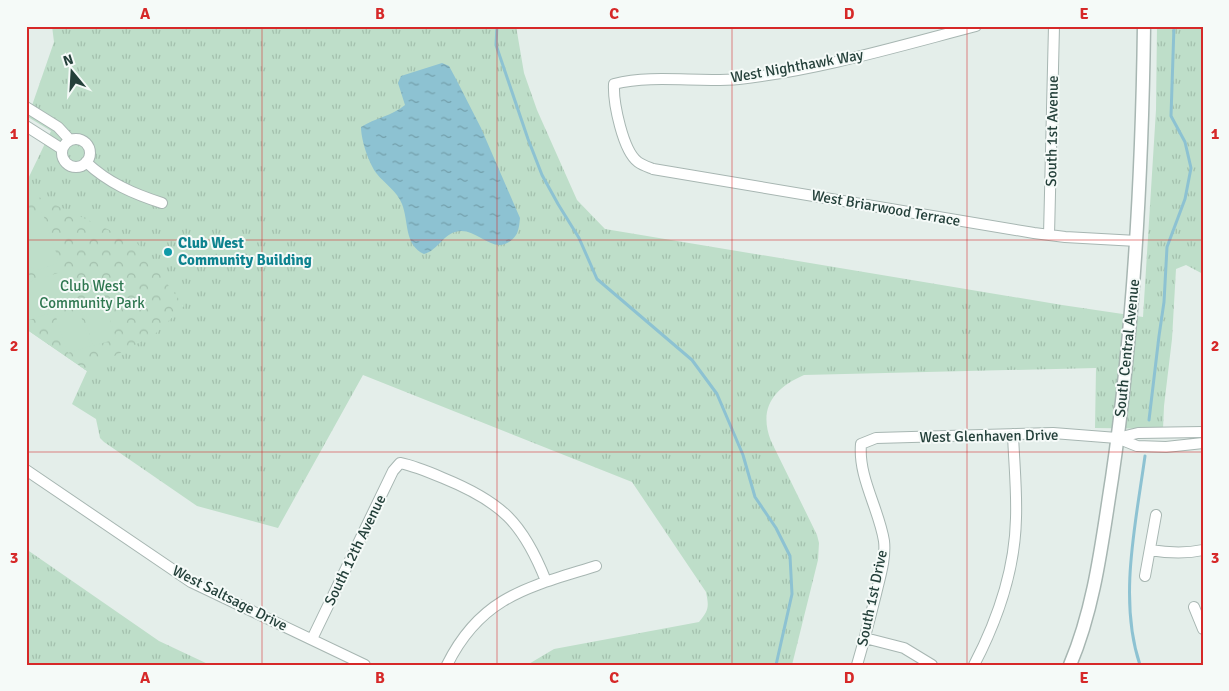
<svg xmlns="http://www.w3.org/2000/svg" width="1229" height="691" font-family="Signika,sans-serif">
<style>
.grass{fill:url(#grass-tufts)}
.park{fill:url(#park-crowns)}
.garden{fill:#bedec9}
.water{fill:url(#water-ripples)}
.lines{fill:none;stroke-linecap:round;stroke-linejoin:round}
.stream{stroke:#8dc2d2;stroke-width:3}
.minor-casing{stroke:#a7b6b2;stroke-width:12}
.tertiary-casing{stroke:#a7b6b2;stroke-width:15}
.minor{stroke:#fff;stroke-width:10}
.tertiary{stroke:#fff;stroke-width:12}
.grid{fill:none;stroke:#d62828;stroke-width:1;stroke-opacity:0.55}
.culture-dot{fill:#0f9aa8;stroke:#f5faf8;stroke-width:2}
.labels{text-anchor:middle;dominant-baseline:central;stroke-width:4;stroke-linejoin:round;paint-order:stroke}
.street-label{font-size:15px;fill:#24403a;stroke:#f5faf8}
.culture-label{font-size:15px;font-weight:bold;fill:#0d838f;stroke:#f5faf8;text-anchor:start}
.park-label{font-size:15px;fill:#2e7750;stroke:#f5faf8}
.neatline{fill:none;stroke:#d62828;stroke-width:2}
.grid-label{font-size:16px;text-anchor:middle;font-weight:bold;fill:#d62828}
</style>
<defs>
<pattern id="grass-tufts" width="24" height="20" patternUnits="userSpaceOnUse" patternTransform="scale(1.25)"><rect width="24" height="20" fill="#bedec9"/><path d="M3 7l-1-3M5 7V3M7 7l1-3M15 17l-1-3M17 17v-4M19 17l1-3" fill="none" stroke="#a3c0ad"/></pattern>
<pattern id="park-crowns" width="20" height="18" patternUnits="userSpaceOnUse" patternTransform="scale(1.25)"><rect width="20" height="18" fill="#bedec9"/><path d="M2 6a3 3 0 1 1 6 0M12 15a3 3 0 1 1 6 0" fill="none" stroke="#a3c0ad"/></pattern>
<pattern id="water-ripples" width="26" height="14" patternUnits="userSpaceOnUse" patternTransform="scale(1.25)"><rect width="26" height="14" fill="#8dc2d2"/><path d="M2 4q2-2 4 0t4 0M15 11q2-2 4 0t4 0" fill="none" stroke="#739fab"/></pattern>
</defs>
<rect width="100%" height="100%" fill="#e4eeea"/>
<path class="grass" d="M52 26H516L524 73 537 110 577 200 605 229 1062 305 1143 317 1156 110 1157 26H1203V274L1186 265 1176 269 1172 339 1164 406 1163 429 1095 428 1096 368 804 375C774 388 758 408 771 441L817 535 819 543 818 560 792 665H527L554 649 699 622C709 610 709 607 706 592L632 482 363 375 278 528 197 506 104 442 100 438 96 419 72 404 87 371 26 329V183L51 131 28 117 54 42Z
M26 549 159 641 210 665H26Z"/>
<path class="park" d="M28 192 137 243 151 262 153 261 156 269 184 306 155 334 87 371 26 329V194Z"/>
<path class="garden" d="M38 211 43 214 58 258 56 264 38 270 31 267 29 273 26 274V215Z
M61 272 72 306 26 321V283Z
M105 303 116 339 93 346 82 310Z
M79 310 91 346 68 353 56 317Z"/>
<path class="water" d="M442 63 449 66 456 79 481 128 520 218C519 229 518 236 509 242 491 254 475 225 455 232 442 236 437 251 424 254 404 245 409 222 402 204 397 191 385 184 377 174 369 164 361 140 361 127 375 118 392 116 405 105L398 83 401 76Z"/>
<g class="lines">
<path class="stream" d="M497 26 496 45 528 139 542 175 558 204 579 238 597 279 692 360 717 394 743 455 755 497 776 528 790 556 792 594 776 665
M1149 420 1159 336 1164 302 1167 247 1185 199 1191 168 1185 142 1171 116 1174 26
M1140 665C1118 600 1136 522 1145 456"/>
<defs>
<path id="minor" d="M976 26C899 46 819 70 739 79 697 83 655 74 614 84 613 103 623 151 638 162 642 165 648 167 653 169L1034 233 1065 237 1137 241
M26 107 58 127 70 140
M26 126 62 149
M62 153a14 14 0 1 1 28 0a14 14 0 1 1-28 0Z
M86 162C108 183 134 194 162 203
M1049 235 1054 26
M1117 438 1137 446 1166 447 1203 443
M26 470 191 582 365 665
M1150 550C1168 553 1185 554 1203 550
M1145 576 1156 515
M1194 607 1203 629
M865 638 904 648 932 665
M312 639 393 471 400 463C415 466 429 472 443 478 502 502 523 523 546 581
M447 665C481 596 529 587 596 566
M857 665C864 641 870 618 876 594 880 577 886 558 884 541 879 509 858 477 861 444L876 438 1053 433 1117 438 1138 433 1203 432
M974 665C998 619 1015 570 1016 518 1017 491 1014 462 1013 434"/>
<path id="tertiary" d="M1070 665C1095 606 1102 541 1112 478 1134 328 1142 177 1144 26"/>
</defs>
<use href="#minor" class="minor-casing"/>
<use href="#tertiary" class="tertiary-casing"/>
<use href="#minor" class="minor"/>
<use href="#tertiary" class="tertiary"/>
</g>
<path class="grid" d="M262 26V665M497 26V665M732 26V665M967 26V665M26 240H1203M26 452H1203"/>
<circle class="culture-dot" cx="168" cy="252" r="5"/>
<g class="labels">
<g class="street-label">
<text transform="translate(797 66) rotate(-10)">West Nighthawk Way</text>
<text transform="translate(1052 131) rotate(-89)">South 1st Avenue</text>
<text transform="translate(886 208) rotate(10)">West Briarwood Terrace</text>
<text transform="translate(1127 348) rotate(-84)">South Central Avenue</text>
<text transform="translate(989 436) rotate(-1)">West Glenhaven Drive</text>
<text transform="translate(355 550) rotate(-64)">South 12th Avenue</text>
<text transform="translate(230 598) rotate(27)">West Saltsage Drive</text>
<text transform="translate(872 598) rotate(-78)">South 1st Drive</text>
</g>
<g class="culture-label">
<text x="178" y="243">Club West<tspan x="178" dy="17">Community Building</tspan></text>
</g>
<g class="park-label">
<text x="92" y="286">Club West<tspan x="92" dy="17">Community Park</tspan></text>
</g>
</g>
<rect width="1229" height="691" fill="none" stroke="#f5faf8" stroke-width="55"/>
<g transform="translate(72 72) rotate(342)" stroke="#f5faf8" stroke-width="4" paint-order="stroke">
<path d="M0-4L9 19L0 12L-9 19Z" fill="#24403a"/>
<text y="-8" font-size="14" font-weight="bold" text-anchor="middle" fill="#24403a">N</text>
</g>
<rect x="28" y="28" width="1174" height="636" class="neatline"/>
<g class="grid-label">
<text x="145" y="19">A</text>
<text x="380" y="19">B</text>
<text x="614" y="19">C</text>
<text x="849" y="19">D</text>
<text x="1084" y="19">E</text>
<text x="14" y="139">1</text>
<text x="1215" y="139">1</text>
<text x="14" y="351">2</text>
<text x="1215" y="351">2</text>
<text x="14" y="563">3</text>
<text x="1215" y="563">3</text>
<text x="145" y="683">A</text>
<text x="380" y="683">B</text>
<text x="614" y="683">C</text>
<text x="849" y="683">D</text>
<text x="1084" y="683">E</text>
</g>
</svg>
